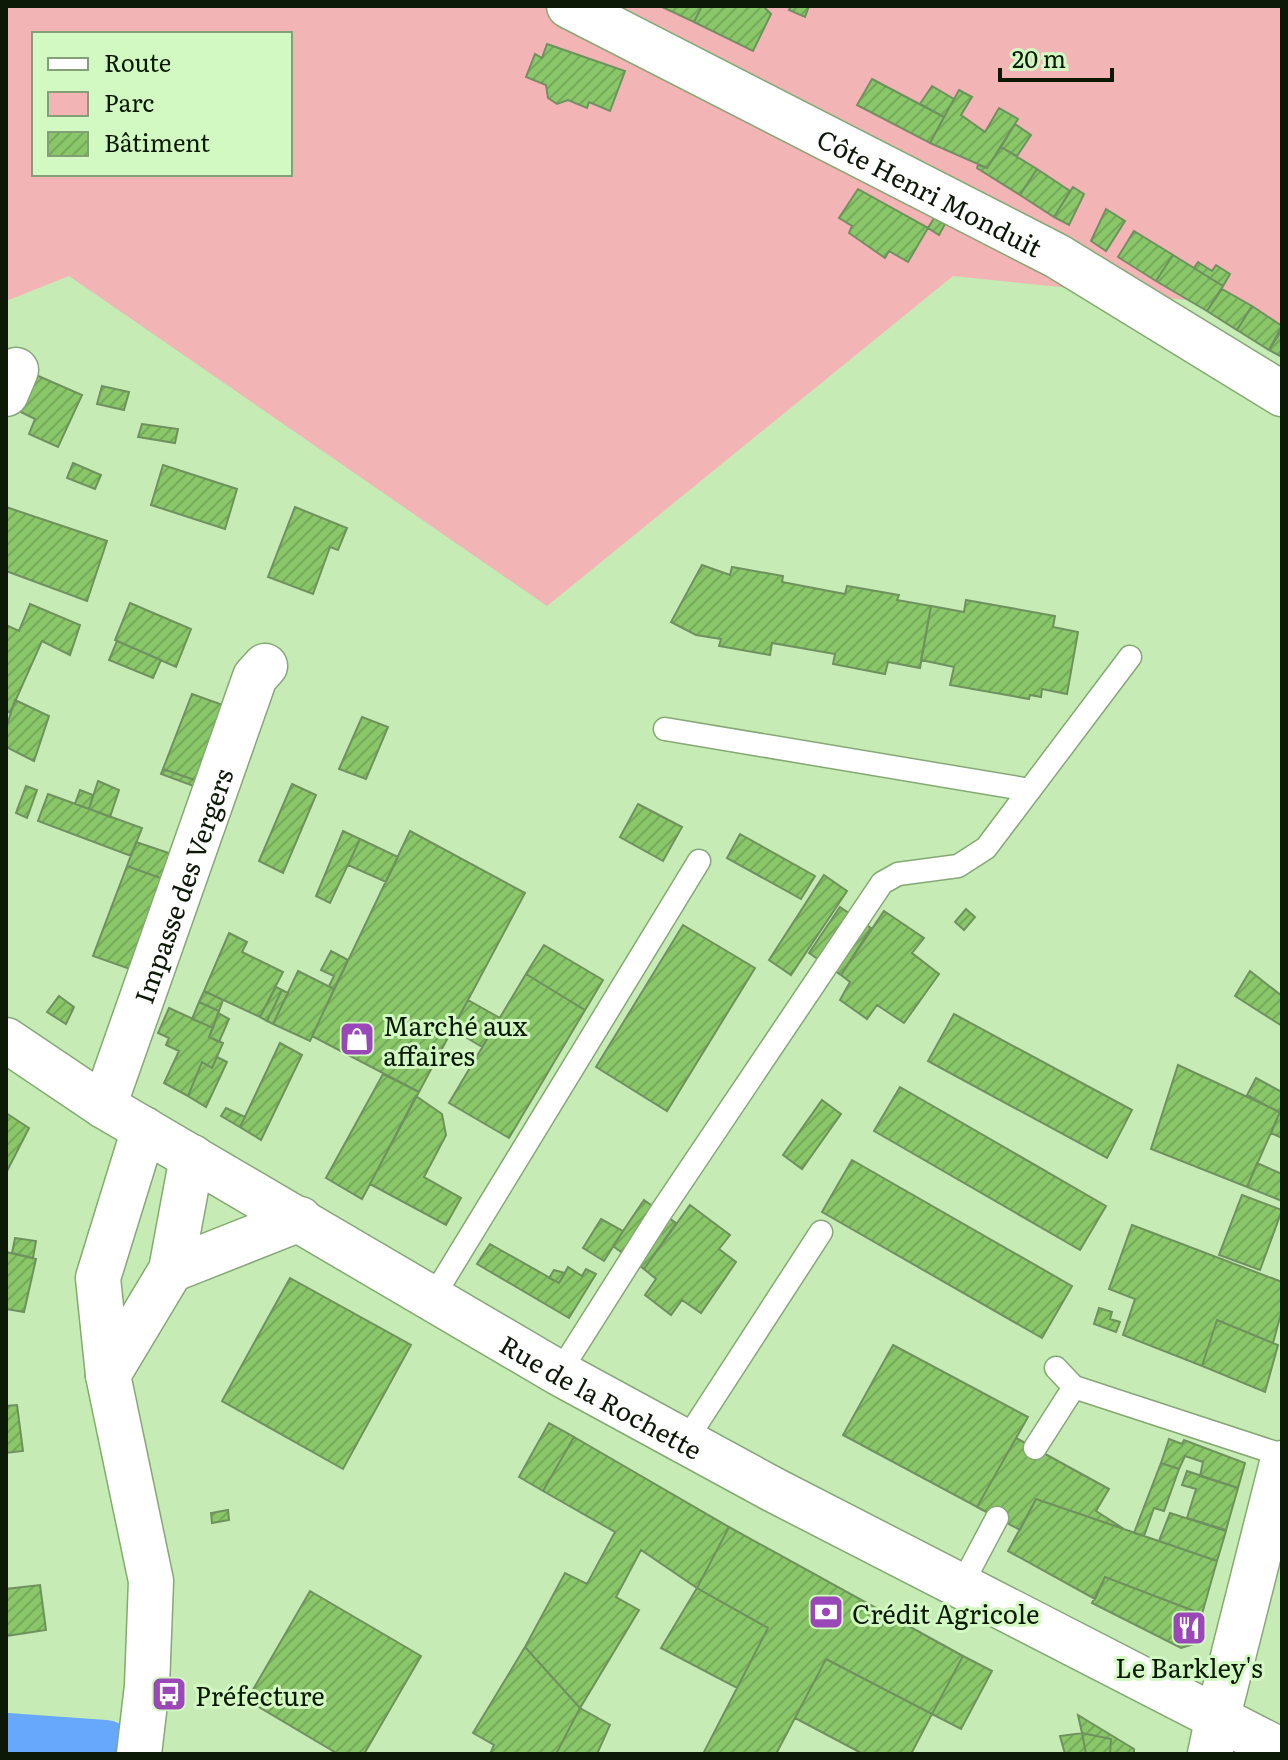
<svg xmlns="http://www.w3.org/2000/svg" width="1288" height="1760" font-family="Literata,serif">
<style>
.green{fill:#f3b4b6;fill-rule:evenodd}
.water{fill:#67a7fc}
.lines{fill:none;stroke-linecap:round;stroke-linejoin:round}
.river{stroke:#67a7fc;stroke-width:68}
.building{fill:url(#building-hatch);stroke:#6f915f;stroke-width:2}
.service-casing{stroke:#85a875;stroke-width:25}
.minor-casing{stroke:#85a875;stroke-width:47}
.tertiary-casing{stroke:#85a875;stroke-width:47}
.primary-casing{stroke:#85a875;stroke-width:47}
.service{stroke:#fff;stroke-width:22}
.minor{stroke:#fff;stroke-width:44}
.tertiary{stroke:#fff;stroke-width:44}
.primary{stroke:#fff;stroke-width:44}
.labels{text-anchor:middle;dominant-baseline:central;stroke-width:6;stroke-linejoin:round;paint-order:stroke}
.street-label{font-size:26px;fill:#0c1906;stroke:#d3f9c2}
.poi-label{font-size:26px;fill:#0c1906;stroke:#d3f9c2;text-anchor:start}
</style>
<defs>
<pattern id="building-hatch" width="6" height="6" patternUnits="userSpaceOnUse" patternTransform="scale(2)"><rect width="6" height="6" fill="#89c769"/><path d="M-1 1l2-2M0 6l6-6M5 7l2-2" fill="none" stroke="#75aa5a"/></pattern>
</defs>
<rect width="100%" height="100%" fill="#c6ebb5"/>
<path class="green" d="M6 6H1282V349L1196 301 953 276 547 606 69 276 6 301ZM34 34H290V174H34Z"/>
<path class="water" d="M103 1724 98 1754H6V1726L71 1729Z"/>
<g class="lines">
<path class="river" d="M6 1747 104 1754"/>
</g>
<path class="building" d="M660 6H702L694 22Z
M702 6H763L771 14 753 51 694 22Z
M791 6H809L805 17 789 10Z
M547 44 625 71 610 111 589 102 587 108 568 100 557 104 548 98 546 85 526 77 535 54 542 58Z
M872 79 944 117 930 143 857 105Z
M932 86 954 99 944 117 920 104Z
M959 90 972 97 961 115 985 132 999 108 1018 119 987 168 930 143Z
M1015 124 1031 135 1017 156 1001 147Z
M1001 147 1037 169 1020 195 977 168 978 165 987 168Z
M1037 169 1070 191 1054 217 1020 195Z
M1073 187 1084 194 1069 225 1054 217Z
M858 189 928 228 908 262 889 251 885 258 849 233 852 226 839 218Z
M1106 209 1125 221 1106 251 1091 241Z
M934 218 945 224 939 235 928 228Z
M1134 231 1173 255 1156 281 1118 257Z
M1173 255 1223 286 1207 311 1156 281Z
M1198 262 1212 271 1216 265 1230 274 1223 286 1194 268Z
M1222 289 1252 306 1237 330 1207 311Z
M1252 306 1282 326 1269 350 1237 330Z
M1282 330V357L1269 350Z
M36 375 82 395 58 447 29 434 35 419 17 410Z
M102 386 129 392 124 410 97 404Z
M142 424 178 429 175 443 138 437Z
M73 463 101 475 95 489 67 478Z
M163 465 237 489 225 529 151 505Z
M6 507 107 541 87 601 6 571Z
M295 507 347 528 338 550 330 547 313 594 268 577Z
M702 565 730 575 732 567 783 576 782 582 845 594 847 586 899 595 897 600 931 606 920 668 888 662 885 674 833 664 835 654 772 643 770 655 719 646 721 639 696 635 671 622Z
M966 600 1055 616 1053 627 1078 632 1067 694 1042 689 1041 697 1030 695 1029 699 950 685 954 667 921 660 931 606 964 612Z
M130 603 191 629 176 667 115 640Z
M30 604 80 625 70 655 42 641 10 713 6 711V625L19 631Z
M117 641 161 660 153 678 109 660Z
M192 694 237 710 209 785 163 769Z
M15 700 49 716 34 761 6 747V728Z
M362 717 388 727 366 779 339 769Z
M163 769 209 785 207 791 161 774Z
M98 781 119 790 110 817 89 809Z
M292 784 316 795 283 873 259 861Z
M26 786 37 790 27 818 16 813Z
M80 790 93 795 89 809 75 804Z
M48 794 142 828 131 856 38 821Z
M638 804 682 827 663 861 620 837Z
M343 831 360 839 330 903 316 896Z
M410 831 525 893 419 1092 312 1036Z
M740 834 815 876 801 899 727 858Z
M360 839 398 857 386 882 348 865Z
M136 842 175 855 166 880 127 866Z
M127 866 166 880 130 969 93 956Z
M824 875 847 891 791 975 769 960Z
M840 907 871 928 841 975 809 953Z
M966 909 975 917 964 930 955 922Z
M884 911 924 938 912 953 939 974 904 1023 877 1005 867 1019 840 1000 850 982 841 975Z
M683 925 755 968 667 1111 596 1067Z
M229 933 247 942 242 952 283 972 260 1017 204 991Z
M544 945 603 980 585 1010 526 974Z
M331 951 348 960 334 989 329 986 334 976 321 970Z
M298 971 334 989 310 1041 273 1024Z
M1250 971 1282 996V1026L1235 996Z
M526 974 585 1010 509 1138 449 1103Z
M276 987 282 990 267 1021 260 1017Z
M282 990 288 993 273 1024 267 1021Z
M204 991 223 1000 219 1011 199 1002Z
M59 996 74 1007 66 1024 47 1012Z
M468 1000 500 1018 482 1047 452 1029Z
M199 1002 219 1011 213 1028 192 1019Z
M169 1008 213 1028 209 1037 223 1043 212 1068 202 1062 188 1096 164 1083 179 1051 166 1045 169 1038 158 1033Z
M218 1013 229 1019 219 1042 209 1037Z
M954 1014 1132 1110 1107 1158 928 1061Z
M280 1043 302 1055 261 1140 240 1127Z
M217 1057 227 1062 206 1107 188 1096 202 1062 212 1068Z
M1178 1065 1280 1112 1247 1187 1151 1149Z
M383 1074 419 1092 362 1199 326 1178Z
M1256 1078 1282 1092V1114L1247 1095Z
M900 1087 1106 1206 1080 1250 874 1131Z
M416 1096 442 1114 446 1135 424 1177 461 1198 446 1225 370 1184Z
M822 1100 841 1114 802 1169 783 1155Z
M226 1108 245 1117 240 1127 221 1116Z
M1280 1112 1282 1114V1138L1271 1133Z
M6 1113 29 1128 6 1173Z
M852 1160 1072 1286 1042 1338 822 1212Z
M1257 1163 1282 1174V1201L1247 1187Z
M1242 1195 1282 1210 1260 1270 1219 1255Z
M644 1200 676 1223 644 1269 613 1246Z
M690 1205 730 1235 719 1249 736 1262 701 1313 682 1300 671 1315 645 1295 656 1279 644 1269Z
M601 1219 623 1231 604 1261 583 1248Z
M1132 1225 1282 1282V1310L1273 1343 1217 1320 1202 1366 1123 1335 1135 1299 1109 1289Z
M15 1238 36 1241 33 1258 12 1253Z
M490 1244 559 1283 568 1267 582 1276 586 1269 596 1274 569 1318 477 1264Z
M6 1252 36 1259 24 1312 6 1309Z
M554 1270 565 1273 559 1283 549 1278Z
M290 1278 411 1345 343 1469 222 1401Z
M1099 1308 1112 1312 1110 1319 1120 1322 1116 1332 1094 1324Z
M1217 1320 1278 1345 1265 1392 1202 1366Z
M893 1345 1028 1417 977 1507 843 1435Z
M17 1405 23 1451 6 1453V1406Z
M549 1423 574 1437 543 1491 519 1477Z
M574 1437 729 1527 697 1588 641 1550 616 1597 639 1610 580 1708 525 1647 565 1573 587 1584 615 1532 543 1491Z
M1016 1438 1109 1489 1096 1511 1124 1529 1036 1499 1020 1530 977 1507Z
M1169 1439 1182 1444 1184 1440 1245 1463 1238 1488 1200 1476 1203 1462 1185 1456 1179 1469 1161 1463Z
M1161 1463 1179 1469 1164 1511 1154 1508 1144 1536 1134 1533Z
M1187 1471 1238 1488 1226 1530 1187 1518 1196 1489 1182 1485Z
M1036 1499 1217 1561 1202 1614 1105 1577 1095 1599 1008 1551Z
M228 1510 229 1520 212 1523 211 1513Z
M1170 1513 1226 1531 1217 1561 1159 1541Z
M729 1527 963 1656 932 1714 826 1659 776 1754H703L768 1628 697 1588Z
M1105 1577 1202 1614 1194 1644 1181 1648 1092 1603Z
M40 1585 46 1630 6 1636V1589Z
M697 1588 768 1628 737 1688 661 1648Z
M310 1591 421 1656 364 1754H338L247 1700Z
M525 1647 580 1708 556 1754H490L494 1745 473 1733Z
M963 1656 992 1671 961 1729 932 1714Z
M826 1659 932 1714 911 1754H863L795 1718Z
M580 1708 610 1725 597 1754H556Z
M1078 1715 1134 1749V1754H1110L1111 1739 1082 1733Z
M1082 1733 1111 1739 1110 1754H1086Z
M1082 1733 1086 1754H1065L1060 1736Z"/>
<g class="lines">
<defs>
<path id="service" d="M665 729 1030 790
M433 1297 699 861
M1056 1368 1074 1387 1282 1455
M559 1373 661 1212 882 883 898 874 958 866 986 848 1130 657
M685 1442 821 1232
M1035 1448 1074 1387
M962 1584 997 1518"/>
<g id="minor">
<path d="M6 394 16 370"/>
<path id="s1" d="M104 1106 255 677 265 666"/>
<path d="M171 1270 300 1219"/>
<path d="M108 1375 171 1270 192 1157"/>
<path d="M1218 1716 1282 1463"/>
<path d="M139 1754 147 1686 151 1581 108 1375 98 1278 144 1129"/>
</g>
<g id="tertiary">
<path id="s2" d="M569 6 1057 256 1282 394"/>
<path d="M1210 1754 1218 1716"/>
</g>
<g id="primary">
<path id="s3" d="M6 1040 104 1106 559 1373 774 1490 1282 1751"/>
</g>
</defs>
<use href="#service" class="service-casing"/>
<use href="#minor" class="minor-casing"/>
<use href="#tertiary" class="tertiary-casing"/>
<use href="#primary" class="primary-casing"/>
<use href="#service" class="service"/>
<use href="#minor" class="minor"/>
<use href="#tertiary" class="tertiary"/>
<use href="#primary" class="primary"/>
</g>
<defs>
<symbol id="shop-square" viewBox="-11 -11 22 22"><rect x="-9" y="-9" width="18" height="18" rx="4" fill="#9a48b8" stroke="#d3f9c2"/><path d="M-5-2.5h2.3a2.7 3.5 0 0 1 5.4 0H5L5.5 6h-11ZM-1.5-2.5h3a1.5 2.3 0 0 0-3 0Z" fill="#fff"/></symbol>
<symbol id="bank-square" viewBox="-11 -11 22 22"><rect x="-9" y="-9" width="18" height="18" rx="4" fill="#9a48b8" stroke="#d3f9c2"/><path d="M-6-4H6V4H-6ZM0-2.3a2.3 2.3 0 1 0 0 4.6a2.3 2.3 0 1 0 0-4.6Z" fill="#fff"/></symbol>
<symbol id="restaurant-square" viewBox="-11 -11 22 22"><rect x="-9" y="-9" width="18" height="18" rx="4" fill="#9a48b8" stroke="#d3f9c2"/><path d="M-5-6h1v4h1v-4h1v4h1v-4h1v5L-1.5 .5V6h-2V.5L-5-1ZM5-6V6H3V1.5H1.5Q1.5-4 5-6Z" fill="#fff"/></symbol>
<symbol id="bus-square" viewBox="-11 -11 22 22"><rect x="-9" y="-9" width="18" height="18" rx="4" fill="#9a48b8" stroke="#d3f9c2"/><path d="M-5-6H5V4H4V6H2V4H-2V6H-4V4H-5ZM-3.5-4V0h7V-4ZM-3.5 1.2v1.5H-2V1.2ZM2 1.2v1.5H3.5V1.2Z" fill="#fff"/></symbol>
</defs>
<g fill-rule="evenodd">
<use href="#shop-square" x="337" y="1019" width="40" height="40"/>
<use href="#bank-square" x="806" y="1592" width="40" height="40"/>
<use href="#restaurant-square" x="1169" y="1608" width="40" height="40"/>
<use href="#bus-square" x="149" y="1674" width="40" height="40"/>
</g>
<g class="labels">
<g class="street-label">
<text stroke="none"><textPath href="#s2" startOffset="406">Côte Henri Monduit</textPath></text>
<text stroke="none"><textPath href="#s1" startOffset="234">Impasse des Vergers</textPath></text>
<text stroke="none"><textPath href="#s3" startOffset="694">Rue de la Rochette</textPath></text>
</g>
<g class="poi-label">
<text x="383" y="1024">Marché aux<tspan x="383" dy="30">affaires</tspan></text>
<text x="852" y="1612">Crédit Agricole</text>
<text x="1189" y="1666" text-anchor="middle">Le Barkley's</text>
<text x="195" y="1694">Préfecture</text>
</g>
</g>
<rect width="1288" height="1760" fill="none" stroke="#0c1906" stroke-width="16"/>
<rect x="32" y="32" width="260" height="144" fill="#d3f9c2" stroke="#839f77" stroke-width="2"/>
<rect x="48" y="58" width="40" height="12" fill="#ffffff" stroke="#839f77" stroke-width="2"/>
<text x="104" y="72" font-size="24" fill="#0c1906">Route</text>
<rect x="48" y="92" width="40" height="24" fill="#f3b4b6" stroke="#839f77" stroke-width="2"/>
<text x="104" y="112" font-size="24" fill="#0c1906">Parc</text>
<rect x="48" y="132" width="40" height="24" fill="url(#building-hatch)" stroke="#839f77" stroke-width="2"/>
<text x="104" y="152" font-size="24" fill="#0c1906">Bâtiment</text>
<path d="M1000 68v12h112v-12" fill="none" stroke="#0c1906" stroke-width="4"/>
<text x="1012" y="68" font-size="24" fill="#0c1906" stroke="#d3f9c2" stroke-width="6" paint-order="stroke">20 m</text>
</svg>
